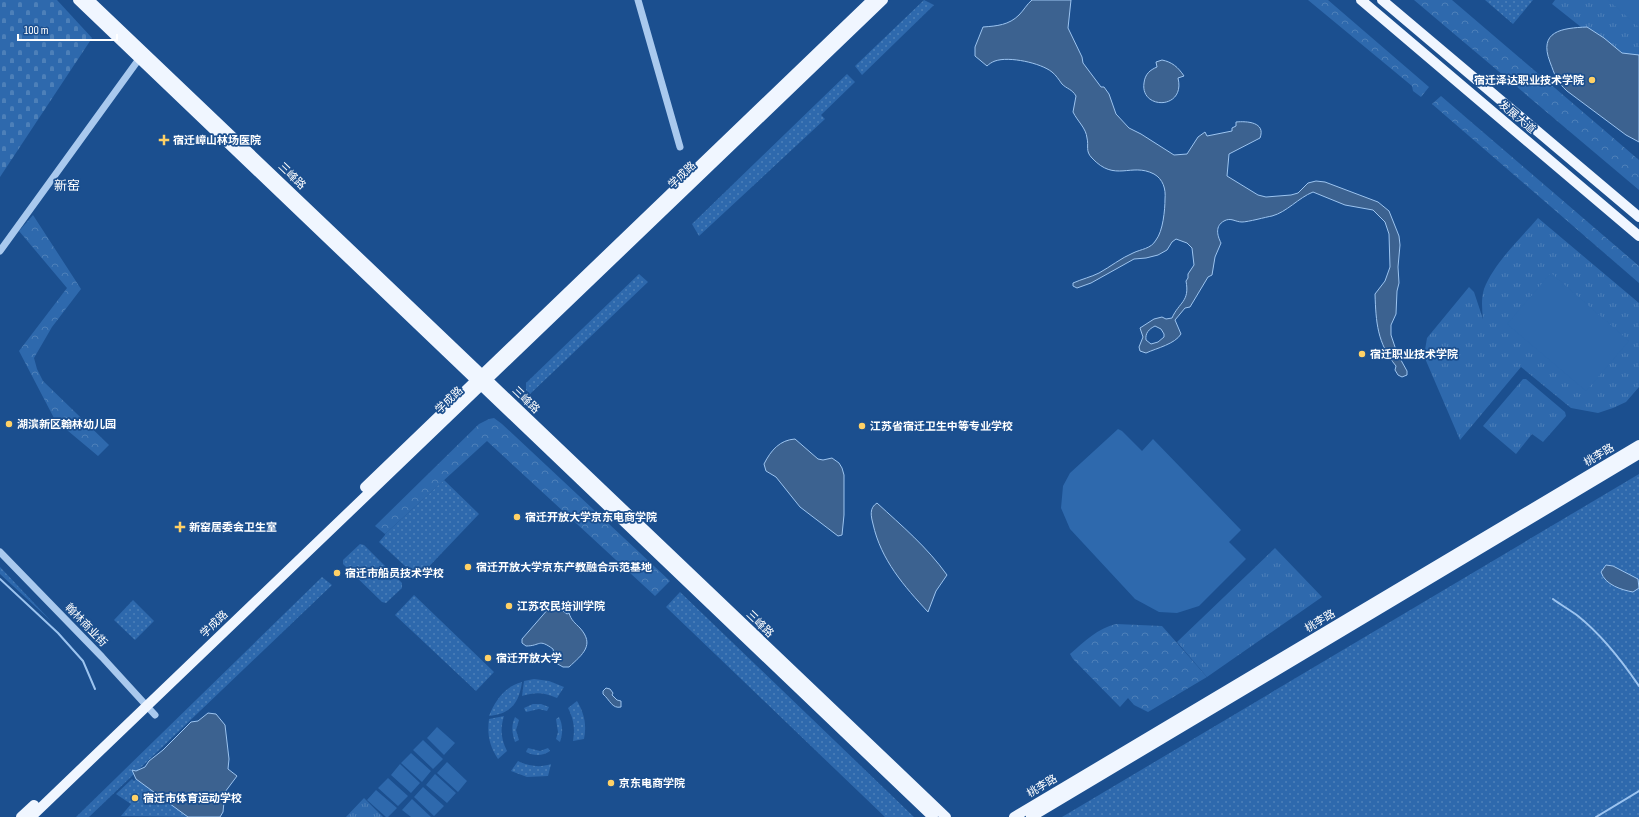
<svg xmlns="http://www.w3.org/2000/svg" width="1639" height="817" font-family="'Sofia Sans Condensed','Noto Sans SC',sans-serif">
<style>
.grass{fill:url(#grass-dots)}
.forest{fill:url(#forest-crowns)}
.cemetery{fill:url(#cemetery-stones)}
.park{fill:url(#park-tufts)}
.pitch{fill:#2e69ad}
.water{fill:#3c6290;stroke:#9cc4f0;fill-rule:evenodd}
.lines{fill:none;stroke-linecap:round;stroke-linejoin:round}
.stream{stroke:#9cc4f0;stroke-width:2}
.minor{stroke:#a9c9ee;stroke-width:7}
.major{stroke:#f0f6ff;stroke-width:10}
.poi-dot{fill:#ffd166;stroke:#1b4f8f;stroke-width:1.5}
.labels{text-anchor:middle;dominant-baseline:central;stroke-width:3.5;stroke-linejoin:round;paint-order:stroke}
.poi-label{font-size:11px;font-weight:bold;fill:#fff;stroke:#1b4f8f;text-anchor:start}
.street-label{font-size:11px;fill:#fff;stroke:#1b4f8f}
.quarter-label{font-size:13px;fill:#fff;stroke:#1b4f8f}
</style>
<defs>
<pattern id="grass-dots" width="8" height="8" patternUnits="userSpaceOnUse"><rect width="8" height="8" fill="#2e69ad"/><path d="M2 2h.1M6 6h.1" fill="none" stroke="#4d80b9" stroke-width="1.8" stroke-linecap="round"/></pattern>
<pattern id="forest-crowns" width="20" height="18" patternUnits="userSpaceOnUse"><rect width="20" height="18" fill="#2e69ad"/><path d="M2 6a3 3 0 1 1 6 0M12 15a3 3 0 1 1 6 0" fill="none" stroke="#4d80b9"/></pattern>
<pattern id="cemetery-stones" width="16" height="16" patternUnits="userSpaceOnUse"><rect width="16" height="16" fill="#2e69ad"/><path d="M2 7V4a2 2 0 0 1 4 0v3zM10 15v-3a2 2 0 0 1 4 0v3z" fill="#4d80b9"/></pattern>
<pattern id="park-tufts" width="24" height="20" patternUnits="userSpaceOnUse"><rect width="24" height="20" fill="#2e69ad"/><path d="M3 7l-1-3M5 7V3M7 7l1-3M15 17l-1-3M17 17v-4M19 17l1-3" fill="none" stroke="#4d80b9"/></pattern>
</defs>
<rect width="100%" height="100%" fill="#1b4f8f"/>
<path class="grass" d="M924 0 934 5 862 75 855 66Z
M1485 0H1533L1513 24Z
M847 74 855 82 821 115 825 119 699 236 692 224Z
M639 274 648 282 530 394 526 390V383Z
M1639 474V817H1062Z
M444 480 479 514 418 578 379 542 385 535V534Z
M360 544 364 545 402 583V588L386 603 382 602 343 564V560Z
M0 567 51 621 0 574Z
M322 577 332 585 89 817H76Z
M680 592 914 817H885L666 607Z
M414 595 494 672 476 691 395 615Z
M133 600 154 621 135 640 114 620Z
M534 679 549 681 564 687 557 698C544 692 535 692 522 696L524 681Z
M522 682C519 703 511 714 489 716 495 701 505 686 522 682Z
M577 701C584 713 587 724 584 739L573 741C575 728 574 720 568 708Z
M533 704H541L549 707 547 711 539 709 526 712 524 708Z
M504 716C500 729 501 739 507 751L498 759C489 745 487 734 489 719Z
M515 717 519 720 516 730 519 740 515 742C512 733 511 726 515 717Z
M559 717C563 725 563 733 560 742L556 739 558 732 556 719Z
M528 748 540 751 548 748 550 751C543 756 534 756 526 752Z
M518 761C528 766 540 768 551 764L548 776 527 777 511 771Z
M132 779 134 781 136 779 188 817 121 816 131 804 116 794Z"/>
<path class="forest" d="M1308 0H1328L1429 87 1421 97 1413 91 1412 86Z
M1414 0H1452L1639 160V190Z
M1441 96 1639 266V283L1432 104Z
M33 215 81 289 52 327 34 358 37 369 43 381 109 445 98 456 55 420 19 351 67 288 19 231Z
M494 418 502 424 670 581 655 596 487 441 385 534 375 526 479 424 489 419Z
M1116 624 1162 626 1207 677 1148 712 1134 705 1128 698 1120 707 1073 659 1070 654C1084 642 1098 628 1116 624Z"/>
<path class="cemetery" d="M0 0H57L92 38 0 177Z"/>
<path class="park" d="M1555 0H1639V73L1552 4Z
M1538 218 1639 303V387L1626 402 1613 408 1598 413 1571 408 1521 367 1460 440 1424 356 1427 338 1469 287 1474 292 1483 319C1482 309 1481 299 1484 289 1494 263 1520 239 1538 218Z
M1523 379H1526L1565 412 1566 416 1543 442 1532 434 1516 454 1483 426Z
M1275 548 1322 597 1207 677 1177 642Z
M364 798 383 817H346Z"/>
<path class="pitch" d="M1608 0H1639V27Z
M1551 273 1629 341 1586 391 1507 324Z
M1118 429 1122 431 1142 451 1153 439 1241 530 1229 542 1246 559 1199 606 1177 613 1159 612 1135 599 1070 529 1061 508 1063 486 1070 473Z
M437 727 455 743 444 755 427 738Z
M423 740 443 759 433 769 413 750Z
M411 753 431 771 422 782 401 763Z
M447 762 467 781 458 792 437 773Z
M400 764 420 783 411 793 391 775Z
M435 774 456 793 447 803 426 785Z
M388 778 408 796 398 806 378 788Z
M423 787 444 806 434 816 414 797Z
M376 790 397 808 388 817H386L367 800Z
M412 799 431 817H411L402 810Z"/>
<path class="water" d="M1032 0H1071L1068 28 1082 57 1083 63 1101 87H1104L1109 94 1116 114 1129 128 1141 134 1174 155 1187 154 1198 137 1205 132 1207 136 1232 131V128L1236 126V122C1247 121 1266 122 1260 138L1229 154 1227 176 1258 195 1266 197 1291 195 1298 193 1308 183 1316 181 1325 182 1378 202 1389 211 1399 236 1400 245 1398 267 1399 283 1397 291 1396 314 1391 325V335L1397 353 1407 371V375L1402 377 1398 375 1395 370 1396 366C1377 343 1376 322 1375 294L1385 281 1390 267 1389 234 1385 222 1373 210 1345 205 1313 192C1298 198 1287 212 1272 216 1266 217 1248 222 1242 222 1235 222 1231 217 1224 221 1215 226 1217 235 1221 243L1215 257 1212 275 1208 277 1190 307 1185 308 1175 320 1181 334C1175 344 1157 348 1146 353L1140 351 1139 347 1143 337 1140 328 1154 319 1162 317 1166 319 1172 318C1179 302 1190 302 1186 281L1188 278V274L1194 265 1192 248 1187 243 1176 239 1172 242 1167 250 1158 255 1146 258 1134 259 1091 283 1077 288 1073 286V283C1082 279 1091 277 1099 273 1110 267 1121 258 1133 253 1141 249 1151 249 1156 240 1163 231 1165 210 1165 199 1166 189 1163 179 1154 174 1131 162 1115 183 1092 158 1085 151 1089 146 1087 138 1086 128 1078 122 1073 112L1076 96C1072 89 1067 89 1062 84 1059 80 1056 75 1052 72 1041 63 1009 56 995 61 992 62 989 64 987 66L975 56V47L983 27C997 26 1009 25 1019 15 1024 10 1027 4 1032 0ZM1155 326 1161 329 1164 334V337L1158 342 1151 344 1146 340C1145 333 1149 329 1155 326Z
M1587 27 1604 38 1622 53 1639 55V142L1626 135 1567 91C1556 81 1555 75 1550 62 1538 31 1562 28 1587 27Z
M1162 60C1172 62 1178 67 1184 76L1178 78C1186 110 1140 110 1144 83 1145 74 1150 70 1157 67L1156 62Z
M795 439 818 459 823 460 832 458 839 463 842 468 844 475V515L842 535 838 536 800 507 776 477 766 471 764 464C771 450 780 440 795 439Z
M877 503C902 526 927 547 947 575L936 591 928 612C904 586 881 560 873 524 871 516 869 508 877 503Z
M1606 565 1613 566 1638 579 1639 588 1633 592C1622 590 1605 585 1601 572Z
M560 604 565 606 563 611 567 614 569 613C571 620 575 623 580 628 595 645 583 654 569 667H563L556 663 553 649C538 638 541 646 526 646L522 643V639L549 608Z
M606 688 610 689 613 693 612 695 617 700 621 701V707C612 709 610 700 603 694V691Z
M208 713 216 714 225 725 229 759 228 769 237 776 225 792 223 812 220 817H188L136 779 132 770 136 771 145 767 149 761 163 750 191 722 198 721Z"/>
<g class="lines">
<path class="stream" d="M0 579 58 633 83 661 95 689
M1553 599C1561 605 1570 610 1578 616 1603 636 1622 661 1639 686
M1596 817 1639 791"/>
<path class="minor" d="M638 0 680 147
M0 251 139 59
M0 552 102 657 155 715"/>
<path class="major" d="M78 0 933 817
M89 0 946 817
M1361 0 1639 236
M1382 0 1639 217
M365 487 872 0
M21 817 34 805
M31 817 883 0
M1014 817 1639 445
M1031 817 1639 454"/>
</g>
<g class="poi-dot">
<circle cx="1592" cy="80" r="4"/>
<path d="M162 134h4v4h4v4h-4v4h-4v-4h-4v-4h4z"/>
<circle cx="1362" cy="354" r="4"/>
<circle cx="9" cy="424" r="4"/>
<circle cx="862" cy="426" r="4"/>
<circle cx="517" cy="517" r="4"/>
<path d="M178 521h4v4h4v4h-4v4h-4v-4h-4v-4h4z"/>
<circle cx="468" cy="567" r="4"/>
<circle cx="337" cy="573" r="4"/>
<circle cx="509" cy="606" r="4"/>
<circle cx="488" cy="658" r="4"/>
<circle cx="611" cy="783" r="4"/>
<circle cx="135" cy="798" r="4"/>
</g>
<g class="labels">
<g class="poi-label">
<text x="1584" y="80" text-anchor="end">宿迁泽达职业技术学院</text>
<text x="173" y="140">宿迁嶂山林场医院</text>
<text x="1370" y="354">宿迁职业技术学院</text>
<text x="17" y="424">湖滨新区翰林幼儿园</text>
<text x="870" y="426">江苏省宿迁卫生中等专业学校</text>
<text x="525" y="517">宿迁开放大学京东电商学院</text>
<text x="189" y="527">新窑居委会卫生室</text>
<text x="476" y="567">宿迁开放大学京东产教融合示范基地</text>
<text x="345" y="573">宿迁市船员技术学校</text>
<text x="517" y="606">江苏农民培训学院</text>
<text x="496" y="658">宿迁开放大学</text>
<text x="619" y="783">京东电商学院</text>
<text x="143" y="798">宿迁市体育运动学校</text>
</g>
<g class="street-label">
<text transform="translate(1517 117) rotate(40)">发展大道</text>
<text transform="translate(682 175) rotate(-44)">学成路</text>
<text transform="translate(292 176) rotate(44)">三峰路</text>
<text transform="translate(449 400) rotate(-44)">学成路</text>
<text transform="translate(526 400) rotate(44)">三峰路</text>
<text transform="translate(1599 455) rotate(-31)">桃李路</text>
<text transform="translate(1320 621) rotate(-31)">桃李路</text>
<text transform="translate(214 624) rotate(-44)">学成路</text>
<text transform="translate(760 624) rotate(44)">三峰路</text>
<text transform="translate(86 625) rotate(46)">翰林商业街</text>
<text transform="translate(1042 786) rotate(-31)">桃李路</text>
</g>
<g class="quarter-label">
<text x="67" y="186">新窑</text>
</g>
</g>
<path d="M18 34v6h99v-6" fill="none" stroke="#ffffff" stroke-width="2"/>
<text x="24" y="34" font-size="12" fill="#ffffff" stroke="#1b4f8f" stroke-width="3" paint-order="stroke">100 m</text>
</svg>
